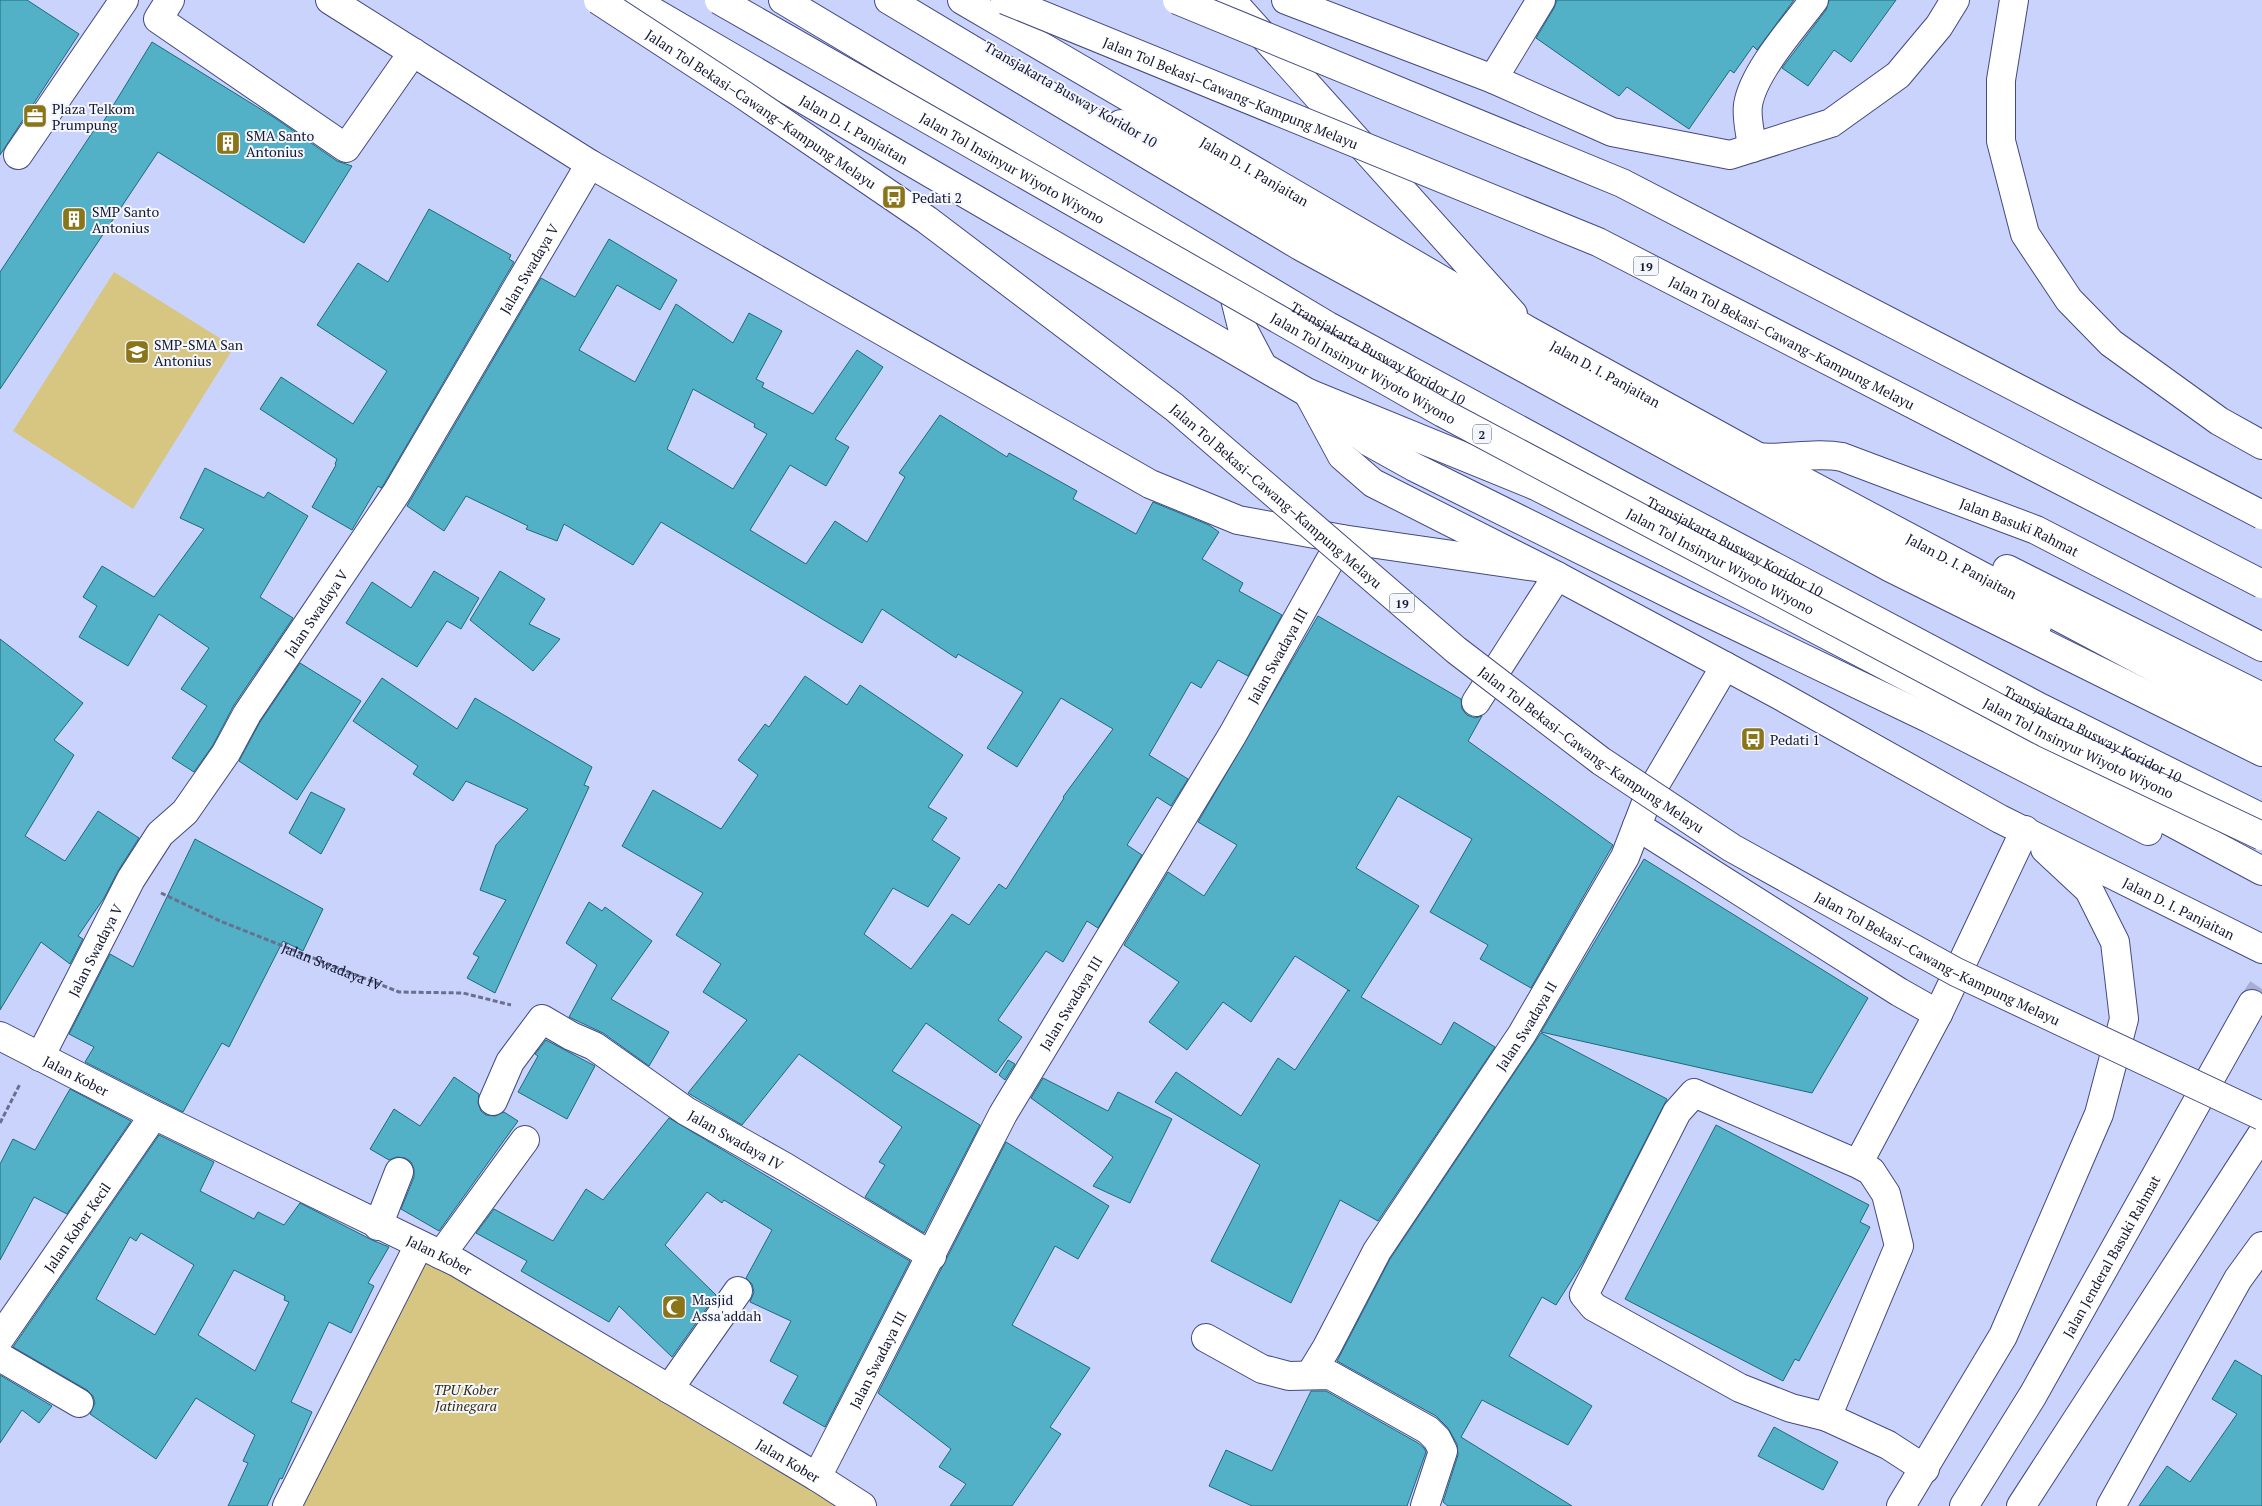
<svg xmlns="http://www.w3.org/2000/svg" width="2262" height="1506" font-family="'PT Serif',serif">
<style>
.green{fill:#d7c682}
.building{fill:#52b1c7;stroke:#1e6a7b;fill-rule:evenodd}
.lines{fill:none;stroke-linecap:round;stroke-linejoin:round}
.major-tunnel{stroke:#a6aed3;stroke-width:28;stroke-dasharray:28 14;stroke-linecap:butt}
.minor-casing{stroke:#424a83;stroke-width:30}
.major-casing{stroke:#424a83;stroke-width:30}
.highway-casing{stroke:#424a83;stroke-width:30}
.path{stroke:#696f8f;stroke-width:3;stroke-dasharray:5 2.5;stroke-linecap:butt}
.minor{stroke:#fff;stroke-width:28}
.major{stroke:#fff;stroke-width:28}
.highway{stroke:#fff;stroke-width:28}
.highway-bridge-casing{stroke:#424a83;stroke-width:30;stroke-linecap:butt}
.highway-bridge{stroke:#fff;stroke-width:28}
.labels{text-anchor:middle;dominant-baseline:central;stroke-width:4;stroke-linejoin:round;paint-order:stroke}
.shield{fill:#f4f6fd;stroke:#575b6e;stroke-width:1}
.shield-label{font-size:12px;font-weight:bold;fill:#141830}
.street-label{font-size:14px;fill:#141830;stroke:#f4f6fd}
.poi-label{font-size:14px;fill:#141830;stroke:#f4f6fd;text-anchor:start}
.park-label{font-size:14px;font-style:italic;fill:#342c0c;stroke:#f4f6fd}
</style>
<rect width="100%" height="100%" fill="#cad3fc"/>
<path class="green" d="M114 272 234 347 133 509 13 431Z
M419 1245 862 1506H287Z"/>
<path class="building" d="M0 0H27L79 34 0 155Z
M1557 0H1794L1757 50 1753 46 1734 73 1730 70 1689 129 1627 87 1619 96 1536 38 1554 8Z
M1829 0H1896L1851 62 1834 50 1808 86 1782 68 1826 10Z
M152 42 275 118 337 161 352 166 304 243 158 152 0 389V272L94 130 97 132Z
M429 209 511 255 509 259 514 262 384 484 381 488 378 486 352 530 312 507 336 465 335 464 337 459 260 409 281 377 353 424 387 371 317 325 358 263 388 282Z
M609 239 677 280 660 310 617 285 579 350 635 382 676 304 733 343 749 313 782 331 756 379 764 383 762 387 813 414 857 350 883 367 835 439 849 447 826 486 790 465 750 530 806 564 835 521 867 542 905 477 899 473 940 415 1007 457 1009 453 1077 491 1073 499 1136 534 1153 502 1209 525 1219 532 1202 559 1243 583 1239 591 1282 615 1248 676 1218 660 1201 688 1191 682 1149 755 1188 779 1171 806 1157 797 1127 845 1142 855 1098 928 1087 921 1063 962 1046 951 998 1020 1022 1037 996 1073 926 1023 892 1071 980 1125 924 1233 865 1197 885 1165 879 1162 902 1127 799 1054 742 1125 688 1093 747 1020 703 992 721 964 676 935 703 893 622 846 653 790 721 829 758 775 738 760 765 724 769 727 805 676 847 705 860 685 963 755 928 807 947 818 932 840 960 858 928 907 893 888 864 934 911 969 952 914 969 925 999 884 1006 889 1064 798 1063 797 1113 729 1061 698 1017 767 987 748 1023 692 958 654 956 658 882 609 862 643 661 522 633 565 564 524 557 541 526 529 528 526 466 496 444 531 407 506 541 278 575 297ZM693 389 755 424 754 427 767 434 733 489 667 449Z
M205 468 264 498 268 492 308 516 260 597 293 618 234 705 213 745 194 772 172 758 207 706 181 689 209 648 159 614 128 666 79 637 97 606 83 597 102 566 154 597 204 529 180 518Z
M434 571 479 598 461 629 447 621 417 667 346 623 372 582 411 608Z
M500 571 545 599 529 624 560 639 533 671 470 620Z
M1318 616 1461 699 1462 709 1467 715 1475 718 1482 716 1468 741 1613 845 1531 988 1480 959 1488 945 1430 912 1472 839 1398 796 1356 868 1419 906 1361 997 1441 1045 1454 1022 1495 1047 1378 1221 1340 1200 1291 1303 1211 1261 1260 1165 1155 1102 1176 1072 1241 1116 1278 1058 1295 1070 1348 990 1350 991 1295 956 1251 1022 1223 1002 1187 1050 1149 1022 1179 982 1124 945 1168 872 1204 896 1237 845 1198 822Z
M0 639 83 703 54 740 74 755 25 836 65 861 98 811 139 838 118 871 104 898 78 936 83 939 70 964 41 942 0 1010Z
M300 663 361 701 297 800 239 761 260 722Z
M382 678 457 729 475 698 592 767 584 785 589 787 495 993 467 978 479 957 473 954 506 900 480 890 496 845 528 809 466 781 453 801 413 774 418 766 353 721Z
M311 792 345 809 321 854 289 833Z
M195 839 323 909 303 951 283 941 229 1047 222 1043 183 1112 85 1062 94 1047 69 1034 110 954 133 967Z
M1644 859 1868 998 1812 1093 1541 1032Z
M589 902 602 911 605 907 652 941 611 999 669 1032 649 1066 603 1033 569 1017 597 965 566 943Z
M1541 1033 1667 1099 1583 1262 1556 1305 1542 1297 1509 1356 1592 1406 1568 1445 1482 1400 1461 1437 1572 1506H1448L1443 1502 1458 1455 1457 1444 1448 1428 1436 1416 1337 1361 1390 1259Z
M546 1040 595 1066 567 1119 518 1092 538 1056 535 1054Z
M1008 1060 1015 1064 1005 1080 999 1075Z
M454 1077 479 1094 478 1103 481 1111 486 1115 495 1116 504 1112 518 1121 439 1231 401 1209 414 1177V1169L411 1162 405 1158 397 1157 389 1160 370 1149 394 1109 420 1126Z
M1043 1078 1108 1111 1118 1092 1172 1119 1130 1203 1093 1186 1113 1157 1031 1098Z
M70 1089 131 1121 67 1214 34 1197 0 1260V1164L13 1139 35 1150Z
M669 1118 910 1261 825 1427 783 1403 798 1376 770 1361 791 1321 750 1302 754 1292 752 1284 746 1278 772 1230 724 1200 722 1203 707 1192 665 1245 716 1295 672 1357 619 1306 609 1322 521 1271 527 1261 476 1233 494 1209 553 1241 586 1189 603 1200Z
M1716 1125 1869 1205 1860 1222 1870 1227 1799 1361 1795 1359 1783 1381 1625 1299Z
M159 1135 214 1162 200 1191 254 1219 258 1212 284 1225 300 1203 372 1240 389 1247 368 1283 374 1286 351 1333 329 1322 291 1402 312 1412 282 1479 280 1478 267 1506H228L248 1463 243 1461 255 1435 196 1398 156 1459 90 1414 95 1403 93 1396 87 1390 13 1347ZM141 1233 194 1265 155 1335 96 1299 130 1237 136 1241ZM234 1270 285 1296 284 1300 289 1302 255 1371 198 1335Z
M1006 1142 1109 1206 1078 1259 1055 1246 1012 1325 1090 1368 1050 1427 1061 1434 1012 1506H950L966 1484 939 1467 951 1449 878 1393Z
M2235 1360 2262 1376V1506H2139L2167 1466 2190 1482 2237 1414 2212 1399Z
M0 1375 52 1406 39 1423 22 1410 0 1443Z
M1311 1391H1326L1418 1443 1424 1448 1426 1452 1407 1506H1252L1209 1486 1226 1450 1272 1471Z
M1774 1427 1838 1462 1823 1490 1758 1456Z"/>
<g class="lines">
<path class="major-tunnel" d="M2252 1004 2262 989"/>
<defs>
<g id="minor">
<path d="M170 0 158 19 346 148 413 52"/>
<path d="M330 0 590 164 1150 484 1238 520 1342 539 1536 567"/>
<path id="s2" d="M783 0 1328 326 1632 491 2041 708 2262 818"/>
<path d="M1286 0 1493 79 1612 132 1730 155 1831 123 1898 75 1939 26 1955 0"/>
<path d="M1493 79 1541 0"/>
<path d="M1121 124 1679 437 2037 626"/>
<path d="M1752 148C1751 135 1746 118 1748 105 1753 72 1794 27 1814 0"/>
<path d="M18 155 124 0"/>
<path d="M1226 276 1235 299 1242 327 1262 365"/>
<path id="s3" d="M1748 456C1779 462 1811 451 1842 457L2036 530 2262 647"/>
<path d="M1476 702 1557 576"/>
<path d="M1637 826 1899 992 1938 1014 1858 1164 1871 1171 1886 1194 1899 1246 1827 1417 1791 1408 1740 1388 1594 1307 1584 1295 1677 1112 1694 1093 1858 1164"/>
<path d="M1938 1014 2025 830"/>
<path id="s4" d="M0 1036 154 1115 458 1263 817 1477 862 1506"/>
<path id="s5" d="M40 1057 131 879 160 834 185 812 226 753 247 714 397 492 590 164"/>
<path id="s6" d="M493 1101 510 1062 542 1019 571 1036 594 1046 686 1111 785 1167 932 1256"/>
<path d="M378 1226 399 1172"/>
<path d="M441 1255 525 1140"/>
<path id="s7" d="M0 1338 154 1115"/>
<path d="M1206 1338 1262 1369 1289 1376 1330 1375 1428 1430 1437 1439 1443 1451 1425 1506"/>
<path d="M0 1357 79 1403"/>
<path id="s8" d="M1310 1375 1327 1347 1377 1251 1522 1034 1625 857 1649 795 1725 666"/>
<path d="M669 1389 738 1291"/>
<path d="M1827 1417 1888 1445 1925 1469"/>
<path id="s9" d="M817 1477 1003 1114 1233 734 1342 539"/>
<path d="M287 1506 419 1245"/>
</g>
<g id="major">
<path id="s10" d="M1964 1506 2033 1395 2252 1004"/>
<path d="M2021 1506 2262 1134"/>
</g>
<g id="highway">
<path id="s11" d="M633 0 1308 393 1536 486 1764 602 2043 748 2100 784 2262 871"/>
<path d="M889 0 1300 246 1891 568 2262 752"/>
<path id="s12" d="M962 0 1529 331 1771 464 2262 725"/>
<path d="M1231 0 1513 314"/>
<path d="M2014 0 2001 80V141L2025 234 2069 300 2111 343 2219 421 2262 445"/>
<path id="s13" d="M1308 393 1342 456 1373 483 1557 576 1779 695 2000 819 2262 949"/>
<path d="M1333 413 1369 442 1414 467 1688 603 1930 719 2148 831"/>
<path d="M2007 569 2262 697"/>
<path d="M1901 1506 2003 1336 2099 1114 2124 1019 2115 942 2089 890 2045 849"/>
<path d="M2111 1506 2238 1279 2262 1246"/>
</g>
</defs>
<use href="#minor" class="minor-casing"/>
<use href="#major" class="major-casing"/>
<use href="#highway" class="highway-casing"/>
<g class="path">
<path id="s1" d="M161 893 220 921 399 992 463 993 511 1005"/>
<path d="M0 1123 20 1084"/>
</g>
<use href="#minor" class="minor"/>
<use href="#major" class="major"/>
<use href="#highway" class="highway"/>
<defs>
<g id="highway-bridge">
<path id="s14" d="M598 0 742 94 927 220 1174 407 1456 650 1601 761 1732 848 1956 972 2262 1116"/>
<path id="s15" d="M719 0 1443 413 2045 733 2262 836"/>
<path id="s16" d="M1005 0 1598 242 2262 584"/>
<path d="M1177 0 1622 183 2262 515"/>
</g>
</defs>
<use href="#highway-bridge" class="highway-bridge-casing"/>
<use href="#highway-bridge" class="highway-bridge"/>
</g>
<defs>
<symbol id="office-square" viewBox="-11 -11 22 22"><rect x="-9" y="-9" width="18" height="18" rx="4" fill="#8a7519" stroke="#f4f6fd"/><path d="M-6-3h4V-5.5h4V-3h4V5H-6ZM-1-4.5V-3h2v-1.5ZM-6 0V1H6V0Z" fill="#fff"/></symbol>
<symbol id="building-square" viewBox="-11 -11 22 22"><rect x="-9" y="-9" width="18" height="18" rx="4" fill="#8a7519" stroke="#f4f6fd"/><path d="M-4-6H4V6H1V3H-1V6H-4ZM-2.5-4.3h1.7v1.8h-1.7ZM.8-4.3h1.7v1.8H.8ZM-2.5-1h1.7V.8h-1.7ZM.8-1h1.7V.8H.8Z" fill="#fff"/></symbol>
<symbol id="bus-square" viewBox="-11 -11 22 22"><rect x="-9" y="-9" width="18" height="18" rx="4" fill="#8a7519" stroke="#f4f6fd"/><path d="M-5-6H5V4H4V6H2V4H-2V6H-4V4H-5ZM-3.5-4V0h7V-4ZM-3.5 1.2v1.5H-2V1.2ZM2 1.2v1.5H3.5V1.2Z" fill="#fff"/></symbol>
<symbol id="school-square" viewBox="-11 -11 22 22"><rect x="-9" y="-9" width="18" height="18" rx="4" fill="#8a7519" stroke="#f4f6fd"/><path d="M0-5L7-2L0 1L-7-2ZM-4 1L0 2.5L4 1V4Q0 6-4 4Z" fill="#fff"/></symbol>
<symbol id="mosque-square" viewBox="-11 -11 22 22"><rect x="-9" y="-9" width="18" height="18" rx="4" fill="#8a7519" stroke="#f4f6fd"/><path d="M3.5-4.9A6 6 0 1 0 3.5 4.9A5 5 0 1 1 3.5-4.9Z" fill="#fff"/></symbol>
</defs>
<g fill-rule="evenodd">
<use href="#office-square" x="21" y="102" width="28" height="28"/>
<use href="#building-square" x="214" y="129" width="28" height="28"/>
<use href="#bus-square" x="880" y="183" width="28" height="28"/>
<use href="#building-square" x="60" y="205" width="28" height="28"/>
<use href="#school-square" x="123" y="338" width="28" height="28"/>
<use href="#bus-square" x="1739" y="725" width="28" height="28"/>
<use href="#mosque-square" x="660" y="1293" width="28" height="28"/>
</g>
<g class="labels">
<g class="shield">
<rect x="1633.5" y="256.5" width="25" height="19" rx="4"/>
<rect x="1473" y="424.5" width="18" height="19" rx="4"/>
<rect x="1389.5" y="593.5" width="25" height="19" rx="4"/>
</g>
<g class="shield-label">
<text x="1646" y="266">19</text>
<text x="1482" y="434">2</text>
<text x="1402" y="603">19</text>
</g>
<g class="street-label">
<text stroke="none"><textPath href="#s16" startOffset="244">Jalan Tol Bekasi–Cawang–Kampung Melayu</textPath></text>
<text transform="translate(1071 94) rotate(30)">Transjakarta Busway Koridor 10</text>
<text stroke="none"><textPath href="#s14" startOffset="196">Jalan Tol Bekasi–Cawang–Kampung Melayu</textPath></text>
<text stroke="none"><textPath href="#s11" startOffset="256">Jalan D. I. Panjaitan</textPath></text>
<text stroke="none"><textPath href="#s15" startOffset="338">Jalan Tol Insinyur Wiyoto Wiyono</textPath></text>
<text stroke="none"><textPath href="#s12" startOffset="339">Jalan D. I. Panjaitan</textPath></text>
<text stroke="none"><textPath href="#s5" startOffset="930">Jalan Swadaya V</textPath></text>
<text stroke="none"><textPath href="#s16" startOffset="859">Jalan Tol Bekasi–Cawang–Kampung Melayu</textPath></text>
<text stroke="none"><textPath href="#s2" startOffset="692">Transjakarta Busway Koridor 10</textPath></text>
<text stroke="none"><textPath href="#s15" startOffset="742">Jalan Tol Insinyur Wiyoto Wiyono</textPath></text>
<text stroke="none"><textPath href="#s12" startOffset="744">Jalan D. I. Panjaitan</textPath></text>
<text stroke="none"><textPath href="#s14" startOffset="841">Jalan Tol Bekasi–Cawang–Kampung Melayu</textPath></text>
<text stroke="none"><textPath href="#s3" startOffset="285">Jalan Basuki Rahmat</textPath></text>
<text stroke="none"><textPath href="#s2" startOffset="1098">Transjakarta Busway Koridor 10</textPath></text>
<text stroke="none"><textPath href="#s15" startOffset="1148">Jalan Tol Insinyur Wiyoto Wiyono</textPath></text>
<text stroke="none"><textPath href="#s12" startOffset="1149">Jalan D. I. Panjaitan</textPath></text>
<text stroke="none"><textPath href="#s5" startOffset="525">Jalan Swadaya V</textPath></text>
<text stroke="none"><textPath href="#s9" startOffset="942">Jalan Swadaya III</textPath></text>
<text stroke="none"><textPath href="#s2" startOffset="1502">Transjakarta Busway Koridor 10</textPath></text>
<text stroke="none"><textPath href="#s15" startOffset="1552">Jalan Tol Insinyur Wiyoto Wiyono</textPath></text>
<text stroke="none"><textPath href="#s14" startOffset="1246">Jalan Tol Bekasi–Cawang–Kampung Melayu</textPath></text>
<text stroke="none"><textPath href="#s13" startOffset="1024">Jalan D. I. Panjaitan</textPath></text>
<text stroke="none"><textPath href="#s5" startOffset="120">Jalan Swadaya V</textPath></text>
<text stroke="none"><textPath href="#s14" startOffset="1651">Jalan Tol Bekasi–Cawang–Kampung Melayu</textPath></text>
<text stroke="none"><textPath href="#s1" startOffset="186">Jalan Swadaya IV</textPath></text>
<text stroke="none"><textPath href="#s9" startOffset="538">Jalan Swadaya III</textPath></text>
<text stroke="none"><textPath href="#s8" startOffset="411">Jalan Swadaya II</textPath></text>
<text stroke="none"><textPath href="#s4" startOffset="86">Jalan Kober</textPath></text>
<text stroke="none"><textPath href="#s6" startOffset="325">Jalan Swadaya IV</textPath></text>
<text stroke="none"><textPath href="#s7" startOffset="135">Jalan Kober Kecil</textPath></text>
<text stroke="none"><textPath href="#s4" startOffset="491">Jalan Kober</textPath></text>
<text stroke="none"><textPath href="#s10" startOffset="290">Jalan Jenderal Basuki Rahmat</textPath></text>
<text stroke="none"><textPath href="#s9" startOffset="132">Jalan Swadaya III</textPath></text>
<text stroke="none"><textPath href="#s4" startOffset="896">Jalan Kober</textPath></text>
</g>
<g class="poi-label">
<text x="52" y="108">Plaza Telkom<tspan x="52" dy="16">Prumpung</tspan></text>
<text x="246" y="135">SMA Santo<tspan x="246" dy="16">Antonius</tspan></text>
<text x="912" y="197">Pedati 2</text>
<text x="92" y="211">SMP Santo<tspan x="92" dy="16">Antonius</tspan></text>
<text x="154" y="344">SMP-SMA San<tspan x="154" dy="16">Antonius</tspan></text>
<text x="1770" y="739">Pedati 1</text>
<text x="692" y="1299">Masjid<tspan x="692" dy="16">Assa'addah</tspan></text>
</g>
<g class="park-label">
<text x="466" y="1389">TPU Kober<tspan x="466" dy="16">Jatinegara</tspan></text>
</g>
</g>
</svg>
